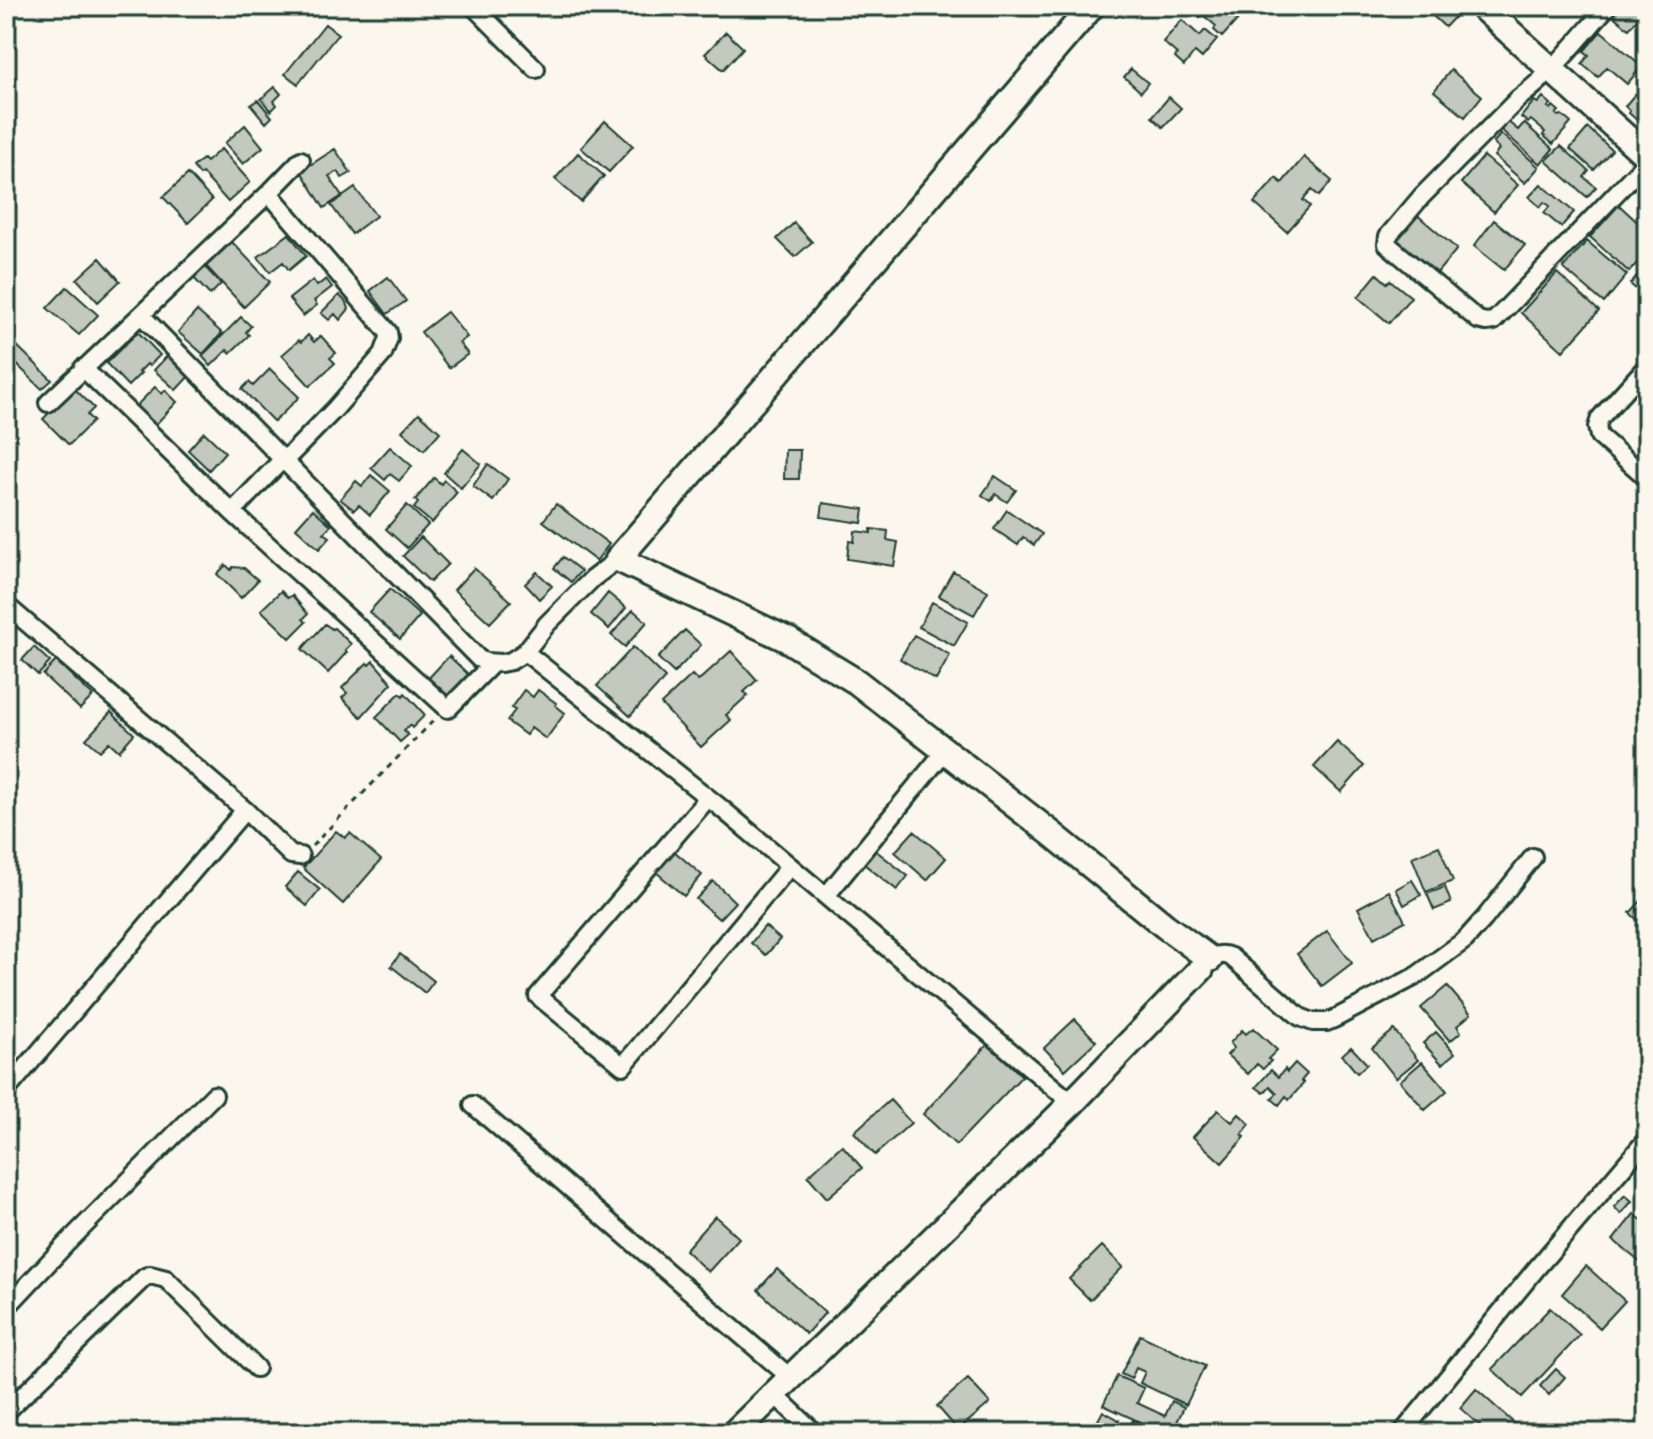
<svg xmlns="http://www.w3.org/2000/svg" width="1653" height="1439" font-family="Delius,sans-serif">
<style>
.building{fill:#c4c9be;stroke:#1f3d34;stroke-width:2}
.lines{fill:none;stroke-linecap:round;stroke-linejoin:round}
.street-casing{stroke:#1f3d34;stroke-width:22}
.secondary-casing{stroke:#1f3d34;stroke-width:30}
.path{stroke:#1f3d34;stroke-width:3;stroke-dasharray:6 6;stroke-linecap:butt}
.street{stroke:#fbf7ec;stroke-width:16}
.secondary{stroke:#fbf7ec;stroke-width:24}
</style>
<rect width="100%" height="100%" fill="#fbf7ec"/>
<filter id="ink" filterUnits="userSpaceOnUse"><feTurbulence type="fractalNoise" baseFrequency=".0125" numOctaves="2"/><feDisplacementMap in="SourceGraphic" scale="16" xChannelSelector="R" yChannelSelector="G"/><feConvolveMatrix kernelMatrix="1 2 1 2 8 2 1 2 1" color-interpolation-filters="sRGB"/></filter>
<g filter="url(#ink)">
<path class="building" d="M1188 6H1232L1234 8 1236 6H1246L1248 8 1222 37 1214 30 1216 26 1203 15 1200 17Z
M1422 6H1459L1462 9 1445 27Z
M1617 6H1647V7L1629 29 1611 14Z
M1182 20 1200 36 1205 30 1217 40 1202 58 1195 52 1184 66 1175 58 1177 54 1163 42Z
M325 24 338 34 298 84 285 74Z
M1601 31 1642 66 1627 84 1607 67 1598 77 1582 64 1589 55 1584 51Z
M726 32 743 48 723 70 705 54Z
M1131 69 1148 83 1141 92 1124 77Z
M1451 70 1482 96 1465 117 1434 91Z
M1647 75V123L1643 119 1640 123 1629 113 1630 111 1625 106 1635 94 1642 100 1646 96 1640 91 1647 83 1643 80Z
M275 87 281 94 274 101 277 105 271 111 261 99Z
M1169 97 1181 108 1163 127 1152 117Z
M1543 97 1551 104 1548 107 1551 109 1553 106 1559 111 1556 114 1558 116 1562 115 1571 123 1553 144 1543 135 1545 132 1531 120 1528 123 1521 117 1534 101 1538 103Z
M258 100 272 117 266 123 251 105Z
M605 121 633 146 609 172 581 148Z
M1507 121 1518 130 1524 123 1553 149 1540 164 1500 129Z
M245 125 263 147 243 164 225 143Z
M1588 128 1612 150 1594 170 1570 149Z
M1501 134 1539 167 1525 183 1494 156 1499 149 1493 143Z
M1561 146 1589 171 1584 177 1596 187 1587 197 1546 161Z
M221 149 250 182 228 202 202 173 200 175 193 167 203 159 206 162Z
M335 149 351 173 342 178 338 171 329 176 342 196 324 208 301 171Z
M578 153 604 176 581 202 555 179Z
M1484 156 1518 185 1494 212 1461 183Z
M1304 157 1332 181 1319 196 1312 190 1303 200 1310 206 1287 232 1254 203 1276 178 1282 183Z
M188 174 212 200 188 223 163 197Z
M1541 184 1574 212 1561 227 1544 213 1550 206 1544 202 1540 207 1529 197Z
M355 188 376 216 352 234 331 205Z
M1619 205 1647 231V252L1629 272 1590 237Z
M1416 214 1457 249 1436 274 1395 239Z
M1494 220 1525 245 1504 270 1474 246Z
M794 223 812 242 795 257 777 239Z
M289 234 306 256 289 270 283 262 270 272 258 257Z
M1587 241 1627 275 1604 303 1563 268Z
M232 242 270 282 244 307 206 266Z
M100 258 120 281 98 302 77 279Z
M201 263 221 284 210 295 190 274Z
M1647 264V299L1630 284Z
M1557 273 1599 311 1563 351 1521 313Z
M1377 274 1387 283 1390 280 1411 297 1389 323 1358 297Z
M388 277 406 301 387 314 370 291Z
M326 279 332 287 314 301 317 305 303 316 289 299 313 280 317 286Z
M67 287 98 315 79 335 47 308Z
M339 295 347 303 349 309 340 320 335 314 329 320 321 313Z
M197 311 222 333 203 354 178 332Z
M447 312 467 337 459 343 468 354 449 368 421 332Z
M241 317 251 326 246 332 249 335 230 353 227 350 211 366 202 356Z
M138 332 160 355 149 366 147 364 139 372 141 373 128 386 106 363Z
M6 335 52 380 42 389 9 357 6 360Z
M308 335 314 342 321 336 336 353 330 358 335 363 310 386 282 355 299 340 301 342Z
M170 353 191 374 176 390 154 370Z
M270 369 299 397 274 422 242 389 249 382 253 386Z
M155 387 162 394 165 390 177 402 155 425 136 406Z
M74 388 94 408 87 415 93 421 69 445 43 419Z
M419 413 440 432 424 450 402 431Z
M204 432 225 452 209 470 188 450Z
M390 447 412 466 399 481 390 474 385 480 371 468Z
M463 449 481 464 461 488 444 473Z
M785 450H800L799 479H784Z
M488 464 508 479 493 501 473 486Z
M371 475 390 491 370 515 359 505 354 510 340 499 356 481 362 486Z
M995 476 1016 490 1007 502 995 494 991 501 982 495Z
M434 478 441 484 444 480 457 492 432 523 414 508 418 503 415 500Z
M823 503 864 509 862 523 821 517Z
M556 504 609 544 596 561 543 521Z
M407 505 428 525 407 548 386 529Z
M313 509 331 525 324 533 330 537 319 549 296 528Z
M1007 510 1042 534 1034 545 1023 537 1018 545 994 529Z
M871 529 888 531 887 540 898 542 894 566 847 559 849 541 854 542 855 531 871 533Z
M421 537 448 564 430 582 403 556Z
M563 557 581 571 571 582 554 568Z
M226 565 231 570 233 567 244 568 258 580 241 598 217 574Z
M474 568 511 601 490 623 454 590Z
M953 571 988 591 974 615 939 596Z
M537 572 552 586 539 599 525 584Z
M390 589 420 616 400 639 369 612Z
M281 591 288 598 292 595 308 614 303 619 306 622 290 638 261 610Z
M608 593 626 608 609 629 591 614Z
M932 602 968 622 954 646 919 627Z
M633 610 647 622 625 647 611 635Z
M325 624 332 629 334 628 351 644 345 650 347 652 328 673 302 649Z
M685 630 701 645 674 673 658 658Z
M914 635 950 655 936 680 900 659Z
M34 647 50 662 38 675 22 660Z
M633 647 665 678 630 716 597 686Z
M731 651 757 680 744 692 748 695 726 715 731 720 701 747 661 704 692 675 698 681Z
M449 656 470 676 445 702 425 682Z
M56 661 93 696 80 709 43 675Z
M373 661 392 683 361 717 342 698 347 693 342 688 367 663 369 665Z
M524 690 533 697 538 690 556 703 555 705 565 713 546 739 531 728 526 735 507 721 515 710 511 708Z
M400 693 403 696 405 693 425 715 412 728 410 725 404 731 408 735 400 742 376 717Z
M111 712 134 734 119 751 109 742 100 751 86 739Z
M1337 742 1364 766 1341 792 1314 767Z
M336 831 345 838 350 833 381 860 343 904 303 868Z
M914 831 946 858 927 880 895 852Z
M1439 846 1453 881 1426 892 1412 857Z
M875 850 908 876 897 890 864 864Z
M674 851 702 875 684 896 656 872Z
M298 872 320 890 307 906 285 887Z
M1412 880 1421 895 1404 905 1396 889Z
M713 881 735 902 719 919 696 899Z
M1445 887 1451 903 1434 910 1427 894Z
M1389 891 1405 921 1374 938 1358 908Z
M1647 894V929L1630 913Z
M765 926 780 939 766 955 751 943Z
M1327 931 1352 963 1322 986 1297 954Z
M400 954 434 981 425 993 391 966Z
M1447 986 1471 1014 1457 1026 1461 1032 1450 1041 1421 1008Z
M1075 1019 1096 1041 1065 1070 1044 1048Z
M1253 1028 1277 1050 1268 1059 1271 1061 1263 1069 1257 1064 1248 1074 1227 1055 1234 1048 1230 1043 1242 1030 1246 1034Z
M1394 1030 1418 1060 1396 1078 1372 1048Z
M1436 1032 1455 1053 1442 1064 1423 1043Z
M988 1044 1022 1076 956 1145 923 1114Z
M1351 1047 1367 1064 1357 1073 1342 1055Z
M1422 1062 1447 1091 1425 1110 1400 1081Z
M1295 1063 1307 1074 1301 1081 1304 1083 1289 1100 1286 1096 1279 1105 1272 1099 1277 1093 1270 1086 1264 1093 1256 1087 1271 1070 1278 1077 1285 1069 1287 1072Z
M890 1100 911 1123 875 1155 854 1132Z
M1218 1110 1232 1122 1239 1114 1250 1124 1242 1134 1245 1137 1222 1163 1193 1137Z
M842 1145 862 1168 827 1198 808 1176Z
M1625 1195 1632 1201 1621 1214 1614 1207Z
M1634 1214 1647 1224V1268L1613 1240Z
M715 1216 739 1238 708 1272 685 1250Z
M1102 1246 1123 1267 1090 1300 1069 1279Z
M1586 1266 1625 1301 1600 1328 1562 1294Z
M777 1269 825 1313 806 1334 758 1290Z
M1550 1308 1580 1335 1522 1397 1492 1369Z
M1140 1335 1205 1366 1186 1405 1140 1383 1145 1372 1136 1368 1131 1379 1121 1374Z
M1556 1369 1565 1377 1549 1395 1540 1386Z
M1117 1376 1144 1388 1137 1403 1165 1416 1172 1401 1184 1407 1172 1433H1164L1103 1405Z
M968 1379 990 1403 958 1430 937 1406Z
M1476 1389 1515 1424 1507 1433H1488L1460 1408Z
M1103 1411 1119 1420 1112 1433H1091Z
M1133 1420 1153 1430 1152 1433H1126Z"/>
<g class="lines">
<defs>
<path id="street" d="M473 6 536 69
M1608 6C1580 37 1553 73 1519 98L1422 196 1388 236 1387 244 1478 320 1486 322 1494 321 1647 161
M141 315 479 659 486 662 501 663 511 661 525 652 547 624 592 579 618 559
M1647 366 1600 418 1597 427 1599 436 1647 478
M83 368 232 512 448 709 493 663
M48 403 269 193 301 160
M232 512 283 459 292 453 335 409 383 354 389 338 388 332 269 193
M6 605 245 810 291 855 300 856
M525 652 721 808 1072 1103
M708 798 538 996 623 1066 790 866
M826 896 944 752
M1205 965C1212 956 1220 952 1231 957L1300 1017 1313 1022H1327L1334 1019 1416 976 1465 940 1484 919 1533 857
M6 1091 245 810
M473 1105 791 1378
M6 1308 67 1243 214 1095
M774 1394 815 1433
M6 1412 145 1277 150 1275 166 1279 256 1368
M1402 1433 1536 1269 1647 1139"/>
<path id="secondary" d="M1092 6 618 559 788 640 857 682 1052 834 1165 926 1210 959
M1481 6 1647 156
M734 1433 1072 1103 1201 969"/>
</defs>
<use href="#street" class="street-casing"/>
<use href="#secondary" class="secondary-casing"/>
<path class="path" d="M312 846 435 719"/>
<use href="#street" class="street"/>
<use href="#secondary" class="secondary"/>
</g>
</g>
<rect width="1653" height="1439" fill="none" stroke="#fbf7ec" stroke-width="32"/>
<rect x="16" y="16" width="1621" height="1407" fill="none" stroke="#1f3d34" stroke-width="3" filter="url(#ink)"/>
</svg>
